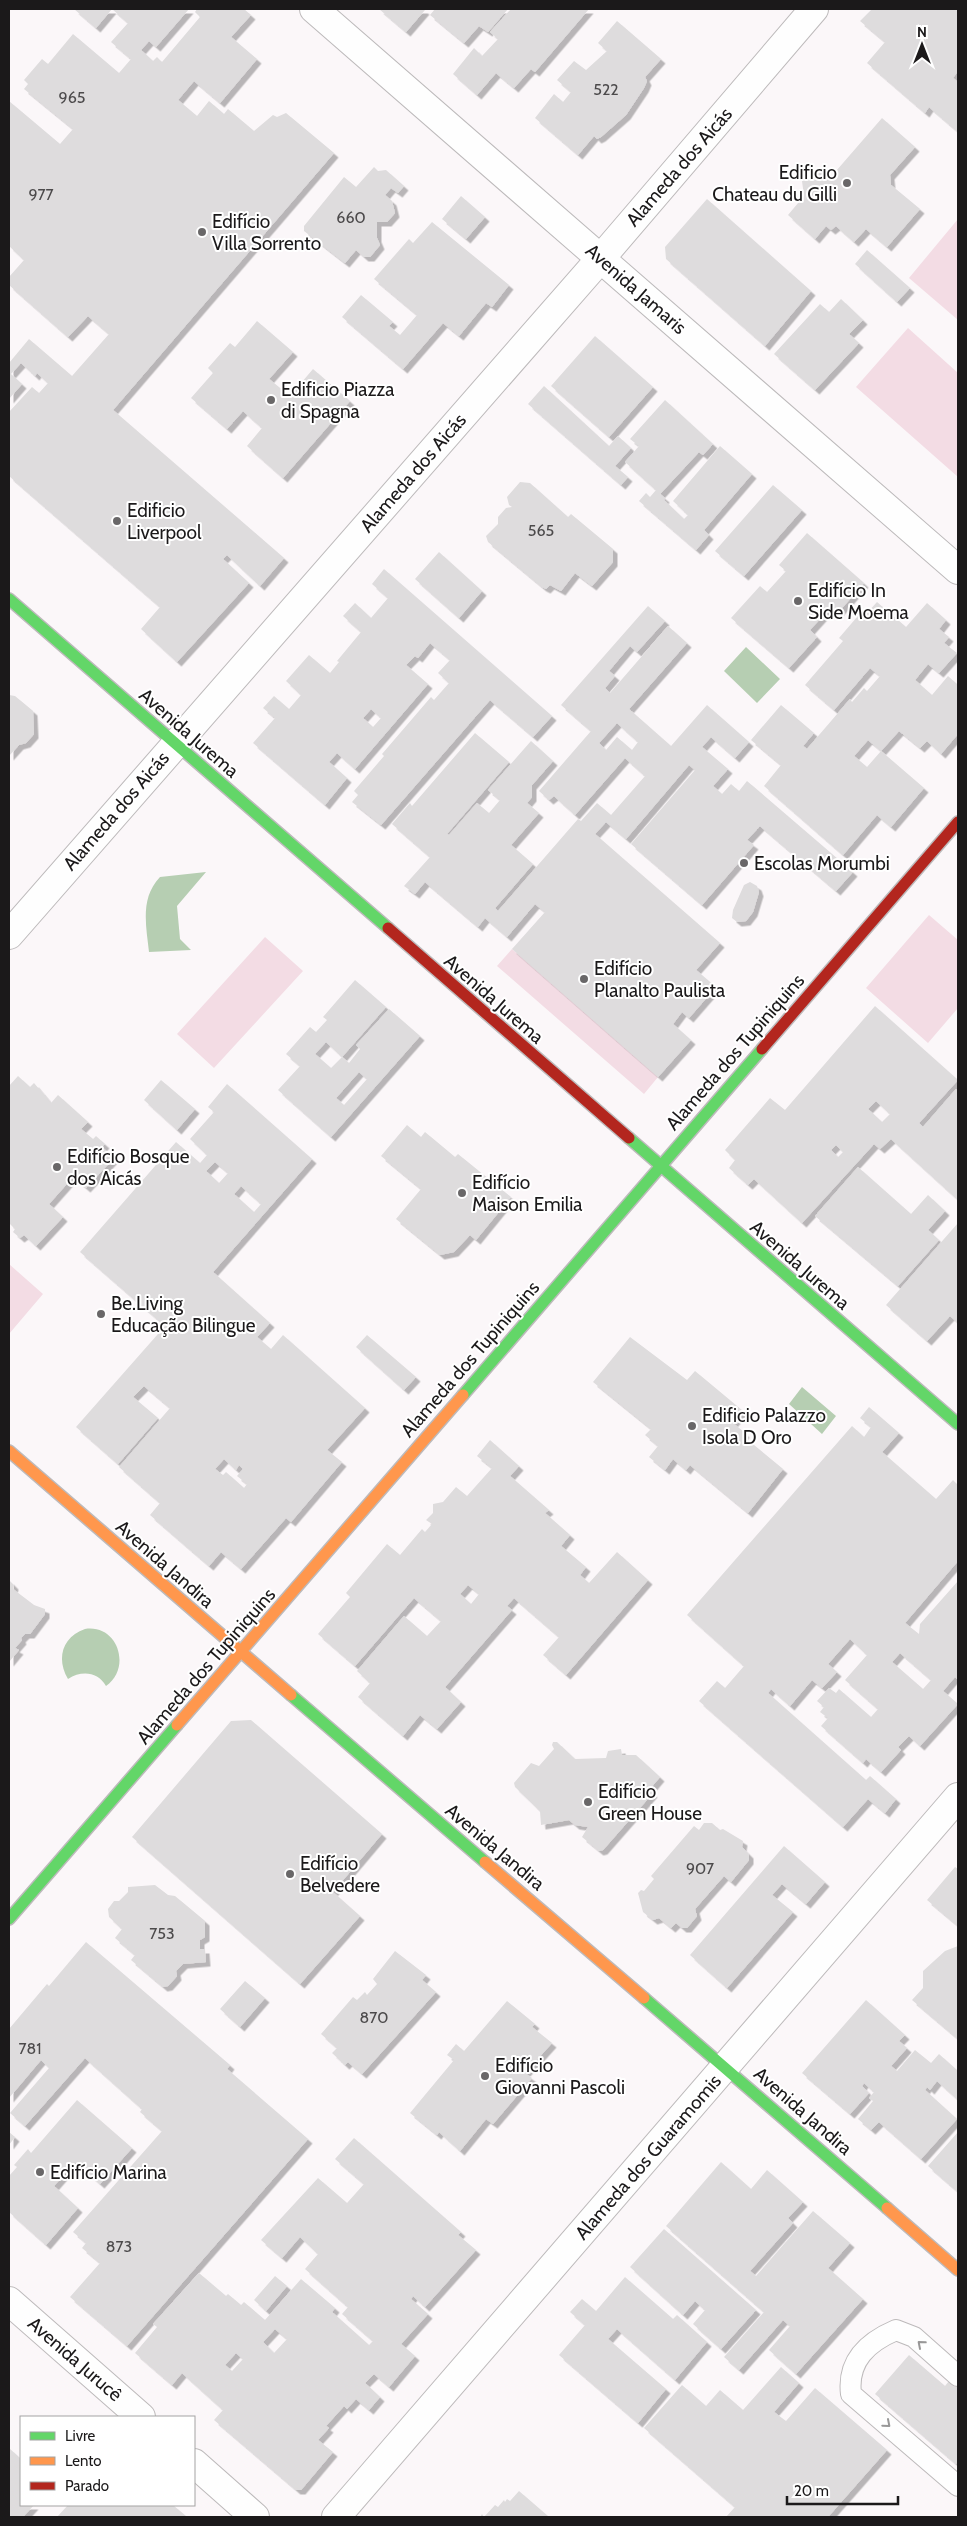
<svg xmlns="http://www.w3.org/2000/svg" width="967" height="2526" font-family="Cabin,sans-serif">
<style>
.green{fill:#f3dce4}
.water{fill:#b6ceb2}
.building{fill:#dedcdd;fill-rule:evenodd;filter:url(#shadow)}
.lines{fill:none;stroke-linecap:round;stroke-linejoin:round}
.lane-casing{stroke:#bdbabb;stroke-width:22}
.street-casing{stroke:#bdbabb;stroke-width:30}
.fast-casing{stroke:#bdbabb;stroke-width:14}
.slow-casing{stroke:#bdbabb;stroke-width:14}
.jam-casing{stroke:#bdbabb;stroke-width:14}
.lane{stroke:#fefefe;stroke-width:20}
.street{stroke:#fefefe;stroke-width:28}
.fast{stroke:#63d668;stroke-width:11}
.slow{stroke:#ff974d;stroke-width:11}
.jam{stroke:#b3261e;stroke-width:11}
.oneway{stroke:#989797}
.poi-dot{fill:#696768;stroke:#fff;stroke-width:2}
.labels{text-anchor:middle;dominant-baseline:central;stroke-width:4;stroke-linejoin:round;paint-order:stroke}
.number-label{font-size:16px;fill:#4c4a4b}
.street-label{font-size:19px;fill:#1b191a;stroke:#fff}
.poi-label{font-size:19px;fill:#1b191a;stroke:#fff;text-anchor:start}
</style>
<defs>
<filter id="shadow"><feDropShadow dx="4.5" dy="4.5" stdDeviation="0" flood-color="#0004"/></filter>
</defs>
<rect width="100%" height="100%" fill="#fbf7f9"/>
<path class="green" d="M958 219V320L909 278Z
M908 328 958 373V477L856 387Z
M929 915 958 940V1008L928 1043 866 988Z
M265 937 303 971 214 1068 177 1034Z
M512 949 658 1077 644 1094 497 966Z
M9 1264 43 1294 9 1334Z"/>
<path class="water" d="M746 647 780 679 757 703 724 671Z
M206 872 177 906 180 939 191 950 149 952C146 925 140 898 160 877Z
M802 1387 836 1416 822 1434 789 1404Z
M85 1629C118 1624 132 1668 106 1686 98 1672 82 1670 68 1679 56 1659 62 1637 85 1629Z"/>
<path class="building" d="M74 9H189L156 47 149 41 141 50 153 61 157 57 162 62 200 17 195 12 197 9H244L251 15 231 37 257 59 220 103 194 81 178 100 197 116 209 101 224 114 228 109 254 131 273 115 277 117 286 113 334 153 113 410 284 558 260 586 227 555 223 559 249 583 177 662 141 629 160 607 9 476V412L32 387 39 393 48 383 37 373 35 376 21 363 11 374 22 384 9 399V363L29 339 72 376 109 334 88 316 68 337 9 285V277L24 260 9 246V101L60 144 73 129 24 89 28 84 24 80 42 59 48 64 73 34 119 73 131 59 111 42 128 23 112 9 96 28Z
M379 9H423L425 10 406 32Z
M435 9H508L488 32 479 26 464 43 430 15Z
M511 9H589L535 72 531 69 514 88 496 73 477 95 453 74 474 48 482 56 498 39 490 32Z
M872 9H958V71L953 78 958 82V132L929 107 925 113 867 63 885 42 860 21Z
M617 21 661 59 645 77 647 81 644 88 626 115 601 137 597 139 594 136 578 155 535 118 554 94 563 102 571 92 557 80 574 61 586 70 607 51 598 43Z
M882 118 915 147 890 175 891 185 920 209 887 247 866 229 854 242 836 226 831 230 826 226 815 239 788 215 804 196 802 181 807 176 824 172 830 178Z
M374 167 378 171 386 170 404 186 398 193 391 188 385 195 392 201 395 213 387 222H377V238L380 245 370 257H364L356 250 345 263 304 231V226L344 177 356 187Z
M461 196 485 217 466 239 442 219Z
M707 199 811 291 765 346 666 259 665 247Z
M432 222 509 285 492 307 486 303 459 336 443 323 403 369 342 317 361 295 393 322 389 326 400 335 417 315 374 279 409 239 413 243Z
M867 250 910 288 897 302 855 264Z
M841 299 863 320 849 334 859 343 815 390 774 354 820 304 829 312Z
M257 321 293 352 269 379 290 396 313 369 350 401 283 478 247 446 262 428 243 411 227 429 191 398 213 373 208 368 230 343 235 347Z
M595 336 653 387 609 437 551 386Z
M544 386 609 446 618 436 631 448 615 466 628 477 621 485 528 404Z
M665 400 713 444 703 455 699 452 660 494 665 498 664 500 684 519 688 515 673 501 720 446 752 474 704 530 709 535 696 550 639 501 646 493 650 497 656 490 625 462 639 446 630 439Z
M520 482 530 483 568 517 571 514 613 549V562L592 586 575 573 561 591 550 585 546 589 542 587 488 542 486 536 498 524V517L506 508 512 507 509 505 507 497Z
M773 485 802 510 744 576 715 551Z
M807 533 864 583 836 615 829 609 810 630 817 637 789 668 731 618 760 586 767 592 786 571 779 565Z
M439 552 482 591 459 618 415 579Z
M384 569 552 716 533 737 490 700 381 825 352 802 358 795 354 791 384 756 382 754 431 697 434 700 449 683 438 673 450 660 430 643 418 658 415 656 406 665 428 684 355 769 337 753 329 762 347 778 325 805 253 743 275 718 263 708 274 696 289 709 301 695 286 681 309 655 330 673 339 662 337 661 361 632 343 616 355 603 371 618 388 598 372 584ZM371 709 381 718 373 727 363 718Z
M877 602 906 627 927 603 946 620 939 629 949 637 944 643 957 653 939 673 928 664 915 680 932 695 948 676 958 685V734L941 754 927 741 920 748 899 731 881 751 868 740 854 756 867 767 881 751 924 788 891 827 877 815 843 855 764 786 781 765 751 740 781 705 814 733 803 746 807 749 850 699 852 702 864 688 867 691 880 676 870 668 834 710 805 685 843 641 839 638 863 610 867 613Z
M648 606 665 621 637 652 630 646 609 671 615 676 605 688 610 693 668 626 687 643 629 709 671 746 707 705 749 742 735 758 711 737 702 747 728 769 713 786 722 794 731 784 739 791 747 781 853 872 836 891 760 826 747 840 754 845 702 905 631 844 695 770 689 765 626 839 606 822 595 834 720 943 696 970 716 987 689 1018 682 1012 673 1024 691 1040 658 1077 512 949 545 912 535 904 507 937 485 918 478 927 425 882 415 894 404 886 430 857 392 824 410 803 412 806 475 733 509 762 447 834 449 835 477 803 489 813 500 800 488 790 531 741 553 761 532 785V797L527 803 539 813 511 845 533 864 495 908 498 911 578 819 581 821 597 803 611 815 645 776 625 758 575 815 554 796 549 800 539 791 591 731 561 705ZM617 723 638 742 632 750 617 737 606 750 599 743Z
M9 695 15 696 33 711 34 734 26 743 19 745 9 756Z
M750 882 757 886 759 892 753 912 746 921 737 922 732 918 733 910 744 885Z
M355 980 386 1007 342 1057 326 1042 315 1054 331 1068 342 1057 349 1063 360 1049 356 1045 389 1009 420 1036 331 1137 278 1090 300 1066 286 1054 310 1027 316 1032 327 1020 323 1017ZM359 1072 367 1079 344 1105 336 1098Z
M875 1006 958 1080 919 1123 923 1127 956 1089 958 1091V1200L891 1139 880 1149 874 1144 802 1223 754 1179 748 1185 729 1168 735 1160 725 1150 770 1098 785 1110ZM876 1101 890 1114 882 1122 868 1109ZM836 1145 843 1152 838 1157 831 1150Z
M18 1076 30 1087 34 1083 51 1103 58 1095 88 1122 81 1129 93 1139 96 1136 105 1144 102 1147 114 1158 86 1188 73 1177 49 1204 63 1217 36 1246 24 1235 20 1238 13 1232 15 1229 9 1223V1086Z
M161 1080 195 1109 177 1130 144 1100Z
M227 1084 312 1159 213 1272 270 1323 257 1337 271 1349 283 1335 365 1408 327 1450 342 1462 291 1522 286 1518 241 1569 221 1552 209 1566 150 1515 160 1503 119 1467 170 1408 144 1386 133 1397 158 1418 118 1464 76 1427 165 1326 80 1252 176 1142 200 1163 207 1155 190 1139 214 1112 208 1107ZM215 1162 228 1173 219 1183 206 1171ZM241 1186 261 1204 254 1212 234 1194ZM224 1459 236 1470 239 1465 243 1469 237 1476 247 1484 244 1488 226 1472 223 1475 215 1469Z
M407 1125 421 1137 425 1132 455 1157 458 1154 511 1197 476 1240 470 1235 454 1252 440 1255 396 1219 421 1189 381 1156Z
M858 1167 911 1214 928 1195 945 1211 928 1230 939 1240 898 1286 815 1216Z
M958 1223V1323L950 1316 927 1341 886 1305Z
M367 1335 416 1377 404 1390 356 1347Z
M630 1337 687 1380 695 1371 743 1411 733 1423 745 1433 743 1436 783 1469 748 1513 690 1465 686 1470 673 1459 665 1470 649 1457 658 1446 645 1435 651 1429 593 1382Z
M869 1407 899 1433 882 1452 936 1499 953 1480 958 1485V1561L905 1623 919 1634 920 1624 958 1581V1680L955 1677 943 1691 958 1704 920 1746 909 1736 898 1747 901 1750 881 1772 866 1759 863 1763 821 1726 828 1718 820 1712 824 1707 817 1701 829 1688 836 1693 839 1689 871 1717 878 1709 845 1680 867 1655 850 1639 828 1664 837 1672 822 1688 812 1680 790 1706 771 1689 768 1693 866 1780 870 1776 896 1799 885 1813 868 1799 843 1827 699 1701 717 1681 725 1688 744 1666 687 1615 852 1426 864 1437 871 1427 860 1418ZM900 1653 931 1680 923 1689 892 1662Z
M490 1440 519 1466 510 1476 549 1510 545 1513 570 1535 561 1546 586 1567 580 1575 589 1583 617 1552 648 1580 566 1675 543 1655 559 1637 514 1598 507 1606 512 1610 445 1687 461 1702 437 1729 420 1715 403 1736 358 1697 370 1683 357 1671 404 1616 427 1636 441 1621 414 1598 355 1666 318 1634 350 1597 346 1593 387 1544 400 1555 422 1529 425 1532 432 1524 426 1520 433 1513V1504L443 1502 456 1487 467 1496 492 1468 477 1456ZM468 1585 479 1594 471 1604 460 1594Z
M9 1580 14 1585 13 1589 34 1605 45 1609V1614L30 1634H25L21 1638 22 1640 15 1648 19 1650 9 1662Z
M251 1720 382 1834 333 1892 360 1916 300 1984 132 1837 231 1721Z
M553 1742H557L575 1759 606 1758 608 1751 621 1749 622 1755H636L660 1777 649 1790 653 1793 603 1850 599 1851 582 1837 588 1827 575 1825 569 1820 541 1825 540 1811 515 1787 514 1783 531 1763 539 1766 554 1749 552 1745Z
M704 1823H712L720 1830 723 1829 743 1841 742 1847 749 1854V1860L731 1882 724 1876 695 1909 697 1916 687 1928H682L676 1923 671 1928 659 1918 653 1920 643 1912 638 1893 641 1890 644 1891 654 1879 651 1876 694 1826 699 1830Z
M784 1846 825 1882 806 1904 782 1884 772 1895 793 1912 727 1988 690 1955Z
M955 1867 958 1869V1926L927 1900Z
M155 1885 168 1895 175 1896 205 1921V1937L200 1940V1949H205L206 1962 183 1964 176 1971 177 1976 168 1986 163 1987 131 1960 135 1955 115 1938 122 1929 109 1917 108 1909 114 1901H119L128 1892V1887Z
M86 1942 230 2065 227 2069 308 2139 127 2346 70 2297 100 2263 82 2248 86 2243 73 2232 162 2131 140 2112 142 2109 85 2058 25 2126 10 2113 49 2068 41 2060 9 2098V2029L47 1984 49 1986Z
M958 1946V2039L912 2000 923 1988V1971L945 1951Z
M395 1951 426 1975 422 1980 436 1992 362 2074 348 2062 345 2065 332 2053 337 2048 321 2034 353 1997 357 2000 365 1992 367 1995 377 1984 373 1979Z
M245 1981 265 1998 240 2027 220 2009Z
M866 2000 905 2035 899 2041 907 2048 891 2066 897 2071 915 2050 931 2063 939 2054 958 2071V2100L937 2081 930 2090 927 2087 925 2090 957 2119 921 2159 879 2122 871 2130 858 2119 873 2101 869 2098 874 2092 864 2083 862 2086 869 2093 850 2114 802 2073Z
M507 2001 535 2024 532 2027 552 2043 525 2073 532 2078 493 2124 486 2119 460 2151 439 2132 437 2135 410 2113 454 2060 447 2055 456 2044 464 2051Z
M77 2100 132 2148 100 2184 75 2162 54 2186 78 2208 46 2245 9 2212V2176L17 2167 14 2165 28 2149 31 2153Z
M9 2132 15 2137 9 2145Z
M958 2132V2192L928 2166Z
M354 2138 461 2232 458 2235 476 2250 425 2307 413 2296 411 2299 428 2314 401 2344 415 2356 389 2387 374 2374 365 2383 380 2397 369 2410 356 2399 347 2409 344 2406 326 2426 329 2428 318 2440 333 2452 301 2490H296L214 2420 223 2410 182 2373 172 2385 135 2353 157 2327 153 2324 199 2273 226 2296 228 2294 241 2305 244 2302 265 2320 301 2279 335 2308 332 2312 369 2345 373 2341 342 2314 348 2307 305 2269 318 2254 300 2237 282 2258 261 2240 318 2178 347 2203 364 2184 335 2159ZM275 2329 287 2339 274 2353 263 2342ZM236 2353 243 2359 232 2371 225 2365Z
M721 2162 751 2189 767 2170 803 2202 788 2218 793 2223 750 2271 756 2276 813 2211 850 2243 828 2268 863 2299 796 2374 769 2350 790 2326 783 2320 739 2370 724 2357 764 2312 666 2226Z
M664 2229 756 2310 721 2349 693 2324 705 2310 695 2301 683 2315 630 2267Z
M275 2276 287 2286 266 2311 254 2300Z
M625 2277 673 2319 677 2315 707 2342 675 2380 617 2329 608 2339 666 2389 638 2423 559 2355 585 2325 570 2312 582 2299 596 2311Z
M909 2355 945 2386 952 2377 958 2383V2461L956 2464 875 2394Z
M781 2367 799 2383 774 2412 786 2421 815 2388 887 2450 828 2517H726L735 2507 644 2428 682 2385 706 2406 720 2390 743 2410Z
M9 2448 21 2459V2505H34L23 2517H9Z
M519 2491 549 2517H480L482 2514 484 2517 495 2505 498 2507 504 2500 505 2502 507 2499 510 2501Z
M68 2505H173L187 2517H57Z"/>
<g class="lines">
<defs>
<path id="lane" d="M958 2376 914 2337 896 2330C868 2342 847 2360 851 2394L958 2486"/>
<path id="street" d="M314 9 958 570
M9 935 601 258 814 9
M9 2301 141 2417
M194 2463 255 2517
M336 2517 958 1797"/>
<path id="fast" d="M9 599 388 928
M629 1138 958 1424
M463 1395 762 1049
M291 1695 485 1862
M9 1919 177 1725
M644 1998 887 2208"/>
<path id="slow" d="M9 1451 291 1695
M177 1725 463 1395
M485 1862 644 1998
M887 2208 958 2270"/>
<path id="jam" d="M388 928 629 1138
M762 1049 958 822"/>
</defs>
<use href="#lane" class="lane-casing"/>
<use href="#street" class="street-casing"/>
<use href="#fast" class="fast-casing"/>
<use href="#slow" class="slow-casing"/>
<use href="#jam" class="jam-casing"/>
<use href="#lane" class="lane"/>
<use href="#street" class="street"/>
<use href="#fast" class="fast"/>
<use href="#slow" class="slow"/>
<use href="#jam" class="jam"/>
</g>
<defs><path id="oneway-chevron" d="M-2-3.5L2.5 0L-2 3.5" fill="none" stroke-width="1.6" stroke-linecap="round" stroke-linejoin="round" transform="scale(1.25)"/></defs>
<g class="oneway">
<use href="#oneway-chevron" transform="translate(921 2344) rotate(-139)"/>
<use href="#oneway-chevron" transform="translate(887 2424) rotate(41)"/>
</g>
<g class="poi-dot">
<circle cx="847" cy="183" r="5"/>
<circle cx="202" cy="232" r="5"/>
<circle cx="271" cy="400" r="5"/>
<circle cx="117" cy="521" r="5"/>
<circle cx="798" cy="601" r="5"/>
<circle cx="744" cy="863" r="5"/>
<circle cx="584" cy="979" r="5"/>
<circle cx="57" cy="1167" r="5"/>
<circle cx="462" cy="1193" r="5"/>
<circle cx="101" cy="1314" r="5"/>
<circle cx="692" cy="1426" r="5"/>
<circle cx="588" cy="1802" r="5"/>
<circle cx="290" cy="1874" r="5"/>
<circle cx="485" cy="2076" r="5"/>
<circle cx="40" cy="2172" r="5"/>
</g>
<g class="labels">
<g class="number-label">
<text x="606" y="89">522</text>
<text x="72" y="97">965</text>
<text x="41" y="194">977</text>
<text x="351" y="217">660</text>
<text x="541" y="530">565</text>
<text x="700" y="1868">907</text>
<text x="162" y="1933">753</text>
<text x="374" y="2017">870</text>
<text x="30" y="2048">781</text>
<text x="119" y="2246">873</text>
</g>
<g class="street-label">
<text transform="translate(679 167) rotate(-49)">Alameda dos Aicás</text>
<text transform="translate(636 289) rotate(41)">Avenida Jamaris</text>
<text transform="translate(413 473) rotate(-49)">Alameda dos Aicás</text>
<text transform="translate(189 733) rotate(41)">Avenida Jurema</text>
<text transform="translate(116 811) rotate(-49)">Alameda dos Aicás</text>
<text transform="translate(494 999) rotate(41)">Avenida Jurema</text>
<text transform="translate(735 1052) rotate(-49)">Alameda dos Tupiniquins</text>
<text transform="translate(800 1265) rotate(41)">Avenida Jurema</text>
<text transform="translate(470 1359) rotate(-49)">Alameda dos Tupiniquins</text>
<text transform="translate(165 1564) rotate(41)">Avenida Jandira</text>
<text transform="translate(206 1666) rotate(-49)">Alameda dos Tupiniquins</text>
<text transform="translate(495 1847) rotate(40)">Avenida Jandira</text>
<text transform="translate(803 2111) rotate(41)">Avenida Jandira</text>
<text transform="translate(648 2157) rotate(-49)">Alameda dos Guaramomis</text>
<text transform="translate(75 2359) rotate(41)">Avenida Jurucê</text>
</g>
<g class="poi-label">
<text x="837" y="172" text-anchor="end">Edificio<tspan x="837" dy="22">Chateau du Gilli</tspan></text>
<text x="212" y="221">Edifício<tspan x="212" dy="22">Villa Sorrento</tspan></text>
<text x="281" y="389">Edificio Piazza<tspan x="281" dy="22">di Spagna</tspan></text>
<text x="127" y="510">Edificio<tspan x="127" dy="22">Liverpool</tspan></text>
<text x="808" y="590">Edifício In<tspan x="808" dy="22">Side Moema</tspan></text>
<text x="754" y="863">Escolas Morumbi</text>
<text x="594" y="968">Edifício<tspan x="594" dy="22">Planalto Paulista</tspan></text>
<text x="67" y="1156">Edifício Bosque<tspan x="67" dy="22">dos Aicás</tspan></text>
<text x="472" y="1182">Edifício<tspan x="472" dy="22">Maison Emilia</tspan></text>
<text x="111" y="1303">Be.Living<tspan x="111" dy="22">Educação Bilingue</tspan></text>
<text x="702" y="1415">Edificio Palazzo<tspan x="702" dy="22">Isola D Oro</tspan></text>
<text x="598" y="1791">Edifício<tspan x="598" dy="22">Green House</tspan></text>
<text x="300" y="1863">Edifício<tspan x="300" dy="22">Belvedere</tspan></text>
<text x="495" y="2065">Edifício<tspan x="495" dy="22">Giovanni Pascoli</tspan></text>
<text x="50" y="2172">Edifício Marina</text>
</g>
</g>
<rect width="967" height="2526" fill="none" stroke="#1b191a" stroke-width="20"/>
<rect x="20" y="2416" width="175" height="90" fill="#ffffff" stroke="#a4a3a3"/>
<rect x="30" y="2432" width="25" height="8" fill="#63d668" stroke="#a4a3a3"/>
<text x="65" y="2441" font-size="15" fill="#1b191a">Livre</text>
<rect x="30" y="2457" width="25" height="8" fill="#ff974d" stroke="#a4a3a3"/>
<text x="65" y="2466" font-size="15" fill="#1b191a">Lento</text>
<rect x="30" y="2482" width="25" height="8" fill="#b3261e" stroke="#a4a3a3"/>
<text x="65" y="2491" font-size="15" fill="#1b191a">Parado</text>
<g transform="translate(922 45)" stroke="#ffffff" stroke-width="4" paint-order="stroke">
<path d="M0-4L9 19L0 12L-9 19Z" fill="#1b191a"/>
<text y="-8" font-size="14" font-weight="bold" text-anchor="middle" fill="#1b191a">N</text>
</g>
<path d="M787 2496v8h111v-8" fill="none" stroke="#1b191a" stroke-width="2.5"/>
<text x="794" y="2496" font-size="15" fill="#1b191a" stroke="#ffffff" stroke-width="4" paint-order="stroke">20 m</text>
</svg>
